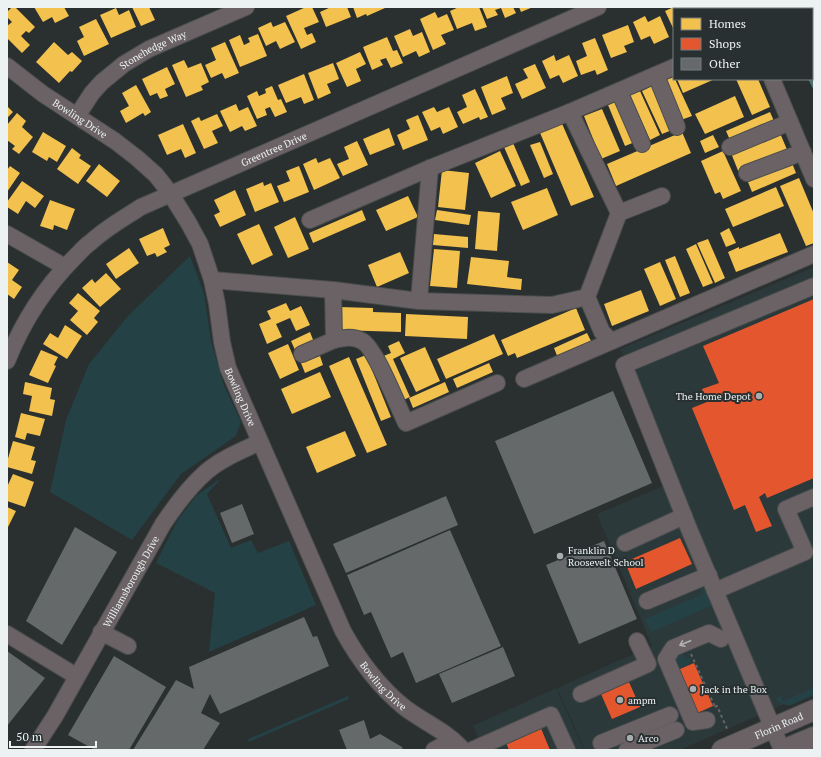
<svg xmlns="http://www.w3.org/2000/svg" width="821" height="757" font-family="'PT Serif',serif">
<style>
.built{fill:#2b393b}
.green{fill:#244246}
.homes{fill:#f2c14e}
.shops{fill:#e4572e}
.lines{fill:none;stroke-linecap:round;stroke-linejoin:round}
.stream{stroke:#4c6f73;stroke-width:3.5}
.building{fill:#656969}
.minor-casing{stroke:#4a4d4d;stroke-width:18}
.major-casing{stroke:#4a4d4d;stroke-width:22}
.path{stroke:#666465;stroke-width:2;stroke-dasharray:3 3;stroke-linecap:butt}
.minor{stroke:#6b6265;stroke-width:16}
.major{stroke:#6b6266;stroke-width:20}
.oneway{stroke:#b2b1b3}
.poi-dot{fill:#a8adae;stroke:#283031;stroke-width:1.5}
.labels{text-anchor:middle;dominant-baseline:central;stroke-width:4;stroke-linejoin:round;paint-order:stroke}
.street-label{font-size:10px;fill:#ecf1f2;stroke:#283031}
.poi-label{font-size:10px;fill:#ecf1f2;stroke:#283031;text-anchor:start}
</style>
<rect width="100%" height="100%" fill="#2a2f2f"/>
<path class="built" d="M814 267V691L680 750H585L557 688 652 646 597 514 675 481 620 349Z
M556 688 584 750H480L483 748 473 726Z"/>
<path class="green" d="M190 256 204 293 211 341 223 383 241 422 236 436 181 474 132 540 50 492 66 420 89 364 128 316Z
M218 480 219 481 207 494 231 548 251 540 258 553 289 541 316 605 209 652 215 593 156 563 177 521 196 496Z
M699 584 707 592 713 605 651 632 645 619 703 594Z
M682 651 686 660 692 657 688 665 674 671 671 655Z
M814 688V695L789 706 778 702 776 698 780 696 783 701Z
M348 696 349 699 249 742 248 739Z"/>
<path class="homes" d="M12 7H15L35 27 29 33 26 31 21 36 30 45 22 53 7 38V26L12 22 7 17V12Z
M34 7H64L69 16 55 23 52 17 43 22Z
M132 7H149L155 20 141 26Z
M306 7H312L319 22 304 28 307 35 312 33 316 42 301 49 286 16Z
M331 7H347L351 17 326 27 320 12Z
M353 7H384L385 8 367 16 366 14 357 18Z
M459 7H479L487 27 475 31 472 23 457 29 450 11Z
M482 7H513L516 13 505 18 501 8 495 10 498 15 487 19Z
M519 7H533L521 12Z
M674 7H692L693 9H674V30L665 11Z
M116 8 119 15 129 10 136 27 111 38 100 15Z
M435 12 438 18 447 14 454 30 441 35 446 44 433 50 420 19Z
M645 16 648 22 660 16 669 37 654 44 650 36 641 40 633 22Z
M96 19 109 44 84 56 77 41 84 37 79 27Z
M271 22 273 27 285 22 295 42 280 49 276 41 266 46 258 28Z
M628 25 634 42 624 46 627 52 611 58 602 35Z
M410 29 413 36 422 32 430 52 419 57 416 51 403 57 394 36Z
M258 34 267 56 240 67 229 40 240 35 244 45 250 42 248 38Z
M387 37 393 51 397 50 403 63 391 68 386 58 380 60 383 65 372 70 363 47Z
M595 38 608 70 597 75 595 70 581 75 576 61 587 56 582 43Z
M54 42 68 55 72 52 82 61 72 72 70 71 59 83 36 62Z
M225 42 239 73 225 79 222 73 211 78 205 65 216 60 211 48Z
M360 52 366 64 356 69 361 81 347 87 336 63Z
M554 55 556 61 569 55 578 76 563 83 559 75 550 79 542 61Z
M184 60 188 68 201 63 209 82 201 86 203 90 186 97 172 65Z
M333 63 339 79 327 84 331 93 318 99 308 73Z
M535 64 546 88 522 99 515 84 528 78 523 69Z
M167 67 175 84 165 89 168 96 160 99 157 93 150 96 142 79Z
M304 74 314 100 304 104 301 97 286 103 278 85Z
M507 76 513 93 501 98 506 109 492 115 481 87Z
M674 77 692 116 681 120 665 80Z
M677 79H715L683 93Z
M736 79H758L770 107 752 115Z
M136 85 151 112 145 116 143 113 126 123 120 111 129 106 122 93Z
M272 86 278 100 281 99 287 112 275 117 270 107 265 109 267 115 257 119 247 96 257 91 259 96 266 93 265 89Z
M652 86 672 130 662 134 642 91Z
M475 89 488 117 480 120 479 117 463 124 457 112 467 107 462 95Z
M640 91 660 135 650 140 630 95Z
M735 96 744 117 705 134 695 114Z
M619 100 635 142 625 146 608 105Z
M236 104 239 111 248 107 257 126 245 131 242 126 230 132 220 111Z
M7 106 13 112 7 118Z
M434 107 437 112 449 107 458 127 443 134 440 127 431 131 422 112Z
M602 109 620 151 601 159 584 116Z
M770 112 774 121 730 140 726 131Z
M17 113 26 121 22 127 33 137 19 154 12 149 15 146 7 140V125Z
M217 114 223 126 212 131 218 143 204 149 191 121 199 117 201 121Z
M418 115 428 140 403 150 397 135 410 129 406 120Z
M560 119 594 197 571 206 538 128Z
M183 124 196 153 185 158 181 149 167 155 158 135Z
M389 128 395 145 370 155 363 139Z
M43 132 66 146 57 162 49 157 47 161 32 152Z
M682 132 691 153 616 186 607 164Z
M780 133 788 152 739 173 731 153Z
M713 135 719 147 705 153 700 141Z
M357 141 368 165 343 176 337 164 349 159 344 147Z
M540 142 553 174 544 178 530 145Z
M513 143 530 182 521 186 504 147Z
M72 148 81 155 79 158 91 166 78 184 57 169Z
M500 151 516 186 491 198 475 163Z
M723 151 741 191 723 199 720 192 715 194 701 161Z
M316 158 318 163 330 158 340 178 314 190 303 164Z
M792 163 796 173 752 192 748 182Z
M99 164 120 181 107 197 86 181Z
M10 166 20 173 7 192V170Z
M299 166 309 192 284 202 277 186 290 181 286 171Z
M442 170 469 173 465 210 438 207Z
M799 178 814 214V243L806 246 780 186Z
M22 181 44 196 35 208 26 201 18 214 7 207V202Z
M263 182 264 186 271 183 279 202 255 212 246 189Z
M776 187 784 206 733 227 725 209Z
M547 188 558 215 523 230 511 202Z
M235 190 246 215 220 227 214 215 220 212 214 200Z
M408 196 418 217 386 231 376 210Z
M50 200 75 209 67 230 54 225 53 230 40 226Z
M362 210 366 220 313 243 309 233Z
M437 210 471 215 469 225 435 220Z
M478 211 500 213 497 251 475 249Z
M295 217 309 249 288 258 274 227Z
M259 224 273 255 252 265 237 234Z
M163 228 170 245 164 248 167 252 157 257 155 253 147 256 139 239Z
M729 228 736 243 726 247 720 233Z
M780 233 788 252 736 272 728 252 739 247V249Z
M434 234 468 237V248L433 245Z
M708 239 725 278 715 283 697 243Z
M696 244 713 283 703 287 686 249Z
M129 248 139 263 116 279 106 264Z
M434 249 460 251 457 288 430 286Z
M400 252 409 273 377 287 368 265Z
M675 256 690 293 680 297 665 260Z
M471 257 509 261 507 277 522 279 521 290 467 284Z
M7 262 19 270 12 280 22 287 14 299 7 294Z
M660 262 676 299 660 306 644 269Z
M106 273 121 289 100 307 82 288 92 279 95 283Z
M641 290 649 311 612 326 604 304Z
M78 293 100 311 94 318 98 322 87 335 70 320 78 311 69 303Z
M286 303 290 311 301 306 310 325 296 331 290 318 276 324 282 337 267 344 259 324 271 319 267 311Z
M339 307 373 308V312L401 313V332L338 330Z
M576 308 585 330 517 358 515 353 508 356 501 340Z
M406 314 468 317 467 339 405 336Z
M65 325 82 336 67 359 43 344 50 333 58 338Z
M310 332 314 342 295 350 291 341Z
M587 333 592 343 558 358 554 348Z
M494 334 503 354 446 379 437 359Z
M399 341 405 353 393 359 410 397 401 401 381 357 391 353 388 346Z
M288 344 299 370 280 379 268 353Z
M425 347 440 381 416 392 400 358Z
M41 350 58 357 54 365 56 366 48 383 29 375Z
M366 355 391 417 381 421 356 359Z
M320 356 323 365 305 373 301 363Z
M349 357 387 445 367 453 329 366Z
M489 363 493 372 457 388 453 379Z
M320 372 331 397 292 414 281 389Z
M25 382 52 388 50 399 55 400 52 416 29 411 32 396 23 394Z
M445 382 449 392 413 408 409 398Z
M21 413 45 419 40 436 27 433 25 440 15 437Z
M345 431 356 456 317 473 306 447Z
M13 441 35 447 31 460 36 461 32 474 7 467V462Z
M13 474 34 482 25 507 7 501V487Z
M7 507 16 511 7 529Z"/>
<path class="shops" d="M814 299V478L767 498 765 493 759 497 772 526 756 532 745 505 734 510 692 408 707 402 702 389 719 383 703 346Z
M680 538 692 564 636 589 625 562Z
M694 663 713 706 693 715 673 672Z
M629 682 640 707 612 719 601 694Z
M540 726 550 750H509L505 740Z"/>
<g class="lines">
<path class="stream" d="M779 7 780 9
M810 79 814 87"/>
</g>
<path class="building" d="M613 391 652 483 534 534 495 441Z
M446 496 458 525 346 573 333 544Z
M242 504 254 534 232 543 220 513Z
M75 527 117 552 62 645 26 621Z
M450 530 501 646 416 683 403 652 391 658 371 612 364 615 347 575Z
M604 541 637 619 579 644 546 565Z
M304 617 313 637 317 636 329 666 220 714 210 694 201 713 220 723 203 750H133L176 680 194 689 189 667Z
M503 647 515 676 452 703 439 674Z
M7 651 45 678 7 726Z
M114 656 166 687 129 750H95L68 735Z
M364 720 370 739 380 734 402 747 403 750H347L339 730Z"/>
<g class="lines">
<defs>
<g id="minor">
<path id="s1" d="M7 66 43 94 115 141 137 158 156 175 170 193 188 222 200 244 212 280 217 304 222 342 228 368 343 631C359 660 378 686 404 707 423 722 447 731 463 750"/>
<path d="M656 75 677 127"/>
<path d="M772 79 814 179"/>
<path d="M619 91 642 144"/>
<path d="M570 112 619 213 587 297 602 332 611 341"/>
<path id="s2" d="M77 116 92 93 102 82 124 64 149 49 246 7"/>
<path d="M730 147 790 122"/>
<path d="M747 173 803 152"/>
<path d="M619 213 662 196"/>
<path d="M310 220 430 168 570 112 674 67"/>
<path d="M7 234 65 267"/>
<path d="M212 280 333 290 419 301 552 305 587 297"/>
<path d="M333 290 334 340C344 338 352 336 362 341 375 347 398 407 406 423L497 383"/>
<path d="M419 301 430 168"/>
<path d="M302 354 334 340"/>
<path id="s3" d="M7 361C23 321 45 287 75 257 80 252 85 246 91 242 106 228 124 218 141 207L598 7"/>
<path d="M524 379 814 254"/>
<path d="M625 543 684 516"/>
<path d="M715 591 805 552 786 509 814 497"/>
<path d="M647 601 709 575"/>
<path d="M101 632 128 646"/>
<path d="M7 634 76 676"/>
<path d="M581 694 648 664 637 641"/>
<path d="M707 720 693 722 666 659 673 648 709 633 721 639"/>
<path d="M601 743 670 715"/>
<path id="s4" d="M33 750 55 716 163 524C175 506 189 487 206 472 221 459 241 451 260 442"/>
<path d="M434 750 453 740"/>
<path d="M472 750 551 715 567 750"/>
<path d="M627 750 676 730"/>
<path d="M782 750 689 529 624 365 814 286"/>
</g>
<g id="major">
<path id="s5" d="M722 750 814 710"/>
<path d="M783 750 814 737"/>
</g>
</defs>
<use href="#minor" class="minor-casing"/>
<use href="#major" class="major-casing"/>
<path class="path" d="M691 654 715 707
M715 707 717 706 728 731"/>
<use href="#minor" class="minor"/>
<use href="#major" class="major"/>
</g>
<defs><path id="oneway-shaft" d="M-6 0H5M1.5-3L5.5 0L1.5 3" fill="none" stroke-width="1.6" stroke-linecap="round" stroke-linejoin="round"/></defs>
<use class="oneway" href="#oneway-shaft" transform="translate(685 643) rotate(157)"/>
<g class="poi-dot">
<circle cx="759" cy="396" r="4"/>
<circle cx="560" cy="556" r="4"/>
<circle cx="693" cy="689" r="4"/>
<circle cx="620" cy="700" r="4"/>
<circle cx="630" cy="738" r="4"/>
</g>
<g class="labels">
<g class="street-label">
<text stroke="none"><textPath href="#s2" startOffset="103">Stonehedge Way</textPath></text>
<text stroke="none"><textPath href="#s1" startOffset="90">Bowling Drive</textPath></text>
<text stroke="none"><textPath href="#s3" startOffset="353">Greentree Drive</textPath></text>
<text stroke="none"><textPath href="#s1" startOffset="426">Bowling Drive</textPath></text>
<text stroke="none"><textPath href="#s4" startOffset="195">Williamsborough Drive</textPath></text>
<text stroke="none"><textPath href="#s1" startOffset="750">Bowling Drive</textPath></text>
<text stroke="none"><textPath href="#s5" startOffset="62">Florin Road</textPath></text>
</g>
<g class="poi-label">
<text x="751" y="396" text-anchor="end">The Home Depot</text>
<text x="568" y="550">Franklin D<tspan x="568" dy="12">Roosevelt School</tspan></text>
<text x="701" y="689">Jack in the Box</text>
<text x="628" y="700">ampm</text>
<text x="638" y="738">Arco</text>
</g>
</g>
<rect width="821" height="757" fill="none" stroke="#ecf1f2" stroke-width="16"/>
<rect x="673" y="8" width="140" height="72" fill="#283031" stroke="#767d7e"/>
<rect x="681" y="18" width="20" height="12" fill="#f2c14e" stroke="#767d7e"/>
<text x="709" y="28" font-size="12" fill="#ecf1f2">Homes</text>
<rect x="681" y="38" width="20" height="12" fill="#e4572e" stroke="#767d7e"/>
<text x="709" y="48" font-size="12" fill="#ecf1f2">Shops</text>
<rect x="681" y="58" width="20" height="12" fill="#656969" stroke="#767d7e"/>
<text x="709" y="68" font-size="12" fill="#ecf1f2">Other</text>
<path d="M10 741v6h86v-6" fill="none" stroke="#ecf1f2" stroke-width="2"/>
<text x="16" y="741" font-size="12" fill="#ecf1f2" stroke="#283031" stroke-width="3" paint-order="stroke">50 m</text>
</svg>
